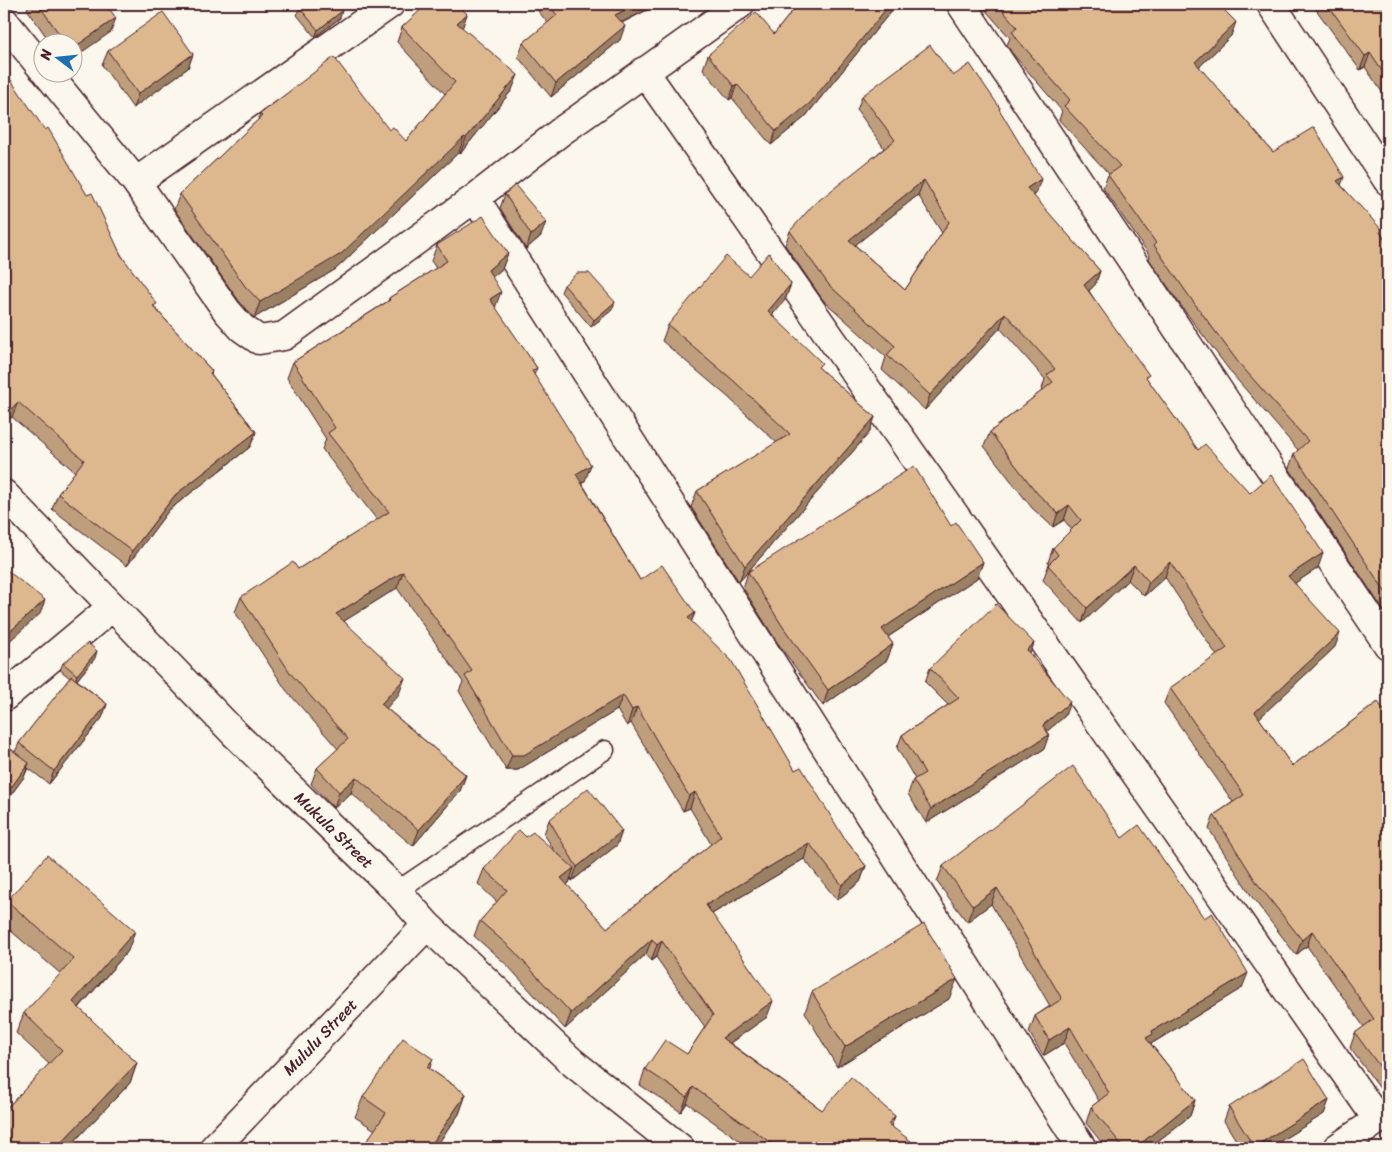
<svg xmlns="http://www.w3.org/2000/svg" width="1392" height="1152" font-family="Sriracha,sans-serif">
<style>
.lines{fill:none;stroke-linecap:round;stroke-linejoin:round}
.lane-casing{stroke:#4a1f2b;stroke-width:21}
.street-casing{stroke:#4a1f2b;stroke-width:31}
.lane{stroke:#fbf7ec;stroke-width:18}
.street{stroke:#fbf7ec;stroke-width:28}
.wall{fill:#be9e7b;stroke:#4a1f2b;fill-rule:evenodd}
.shaded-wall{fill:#9b8164;stroke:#4a1f2b}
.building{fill:#ddb88f;stroke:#4a1f2b;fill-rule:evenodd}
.labels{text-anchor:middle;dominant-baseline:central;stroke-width:4;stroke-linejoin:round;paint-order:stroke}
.street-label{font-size:16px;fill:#4a1f2b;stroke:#fbf7ec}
</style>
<rect width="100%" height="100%" fill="#fbf7ec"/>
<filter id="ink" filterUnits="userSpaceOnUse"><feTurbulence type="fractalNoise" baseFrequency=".02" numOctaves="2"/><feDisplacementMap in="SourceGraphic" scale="10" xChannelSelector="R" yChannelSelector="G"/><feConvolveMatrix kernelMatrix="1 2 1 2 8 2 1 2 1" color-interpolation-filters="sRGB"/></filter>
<g filter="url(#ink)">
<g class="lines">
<defs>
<path id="lane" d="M397 891 605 750"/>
<path id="street" d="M961 4 1388 645
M1271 4 1388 181
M4 21 42 68
M644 71 1378 1120
M46 72 136 182 227 311 242 328 259 340 284 336 475 198 563 130 740 4
M136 182 390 4
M475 198 1082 1148
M4 494 235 734 397 891 427 925 572 1062 680 1148
M4 697 112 607
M214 1148 427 925
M1337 1148 1388 1113"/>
</defs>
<use href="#lane" class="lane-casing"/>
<use href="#street" class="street-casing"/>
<use href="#lane" class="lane"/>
<use href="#street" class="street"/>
</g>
<path class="wall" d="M29 4H106L111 32 72 42H50L27 9Z
M532 4H659L622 23 620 40 551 97 518 57 523 43 548 23Z
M798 4H897L805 117 771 145 732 98 729 100 703 69 708 55 774 34Z
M980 4H1218L1231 36 1199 67 1273 152 1341 185 1381 233 1388 245V617L1289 468 1294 454 1298 450 1233 375 1184 310 1149 259 1150 256 1103 188 1108 175 1109 174 1059 120 1062 111 1012 53 1007 45 1010 38Z
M1291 4H1304L1296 10Z
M1312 4H1388V101L1365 67 1360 70Z
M300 8 340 18 315 37 297 15Z
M467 14 462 28 512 90 460 154 459 152 336 269 254 318 239 301 174 209 180 194 258 120 260 114 406 141 445 94 397 42 402 27Z
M108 51 193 54 188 68 133 108 102 65Z
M4 70 155 308 212 371 211 374 256 432 250 447 169 510 127 566 52 509 58 494 75 472 12 417 4 425Z
M953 76 1000 108 999 110 1036 194 1033 196 1100 271 1095 285 1089 291 1147 379 1198 450 1318 568 1295 583 1335 647 1259 718 1292 766 1378 702 1388 1084 1381 1090 1350 1048 1355 1033 1364 1027 1307 946 1296 955 1252 897 1209 829 1214 815 1233 802 1164 703 1170 688 1217 656 1165 577 1144 596 1128 580 1082 623 1043 580 1049 564 1048 562 1053 548 1072 530 1064 520 1053 527 1032 508 984 446 990 432 1043 390 1042 389 1045 379 1000 328 925 410 882 370 886 357 823 300 785 245 790 231 884 148 857 110 862 96ZM918 195 942 233 905 290 855 245Z
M505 194 541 236 526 249 500 208Z
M437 245 508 253 502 269 492 277 495 308 537 368 534 375 585 481 582 483 640 580 692 622 795 770 844 838 866 866 860 882 837 900 804 859 712 914 767 1017 730 1043 822 1110 895 1116 891 1127 908 1148H750L687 1103 681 1112 640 1085 645 1069 687 1054 705 1027 656 957 651 961 646 954 565 1029 507 965 474 936 480 921 497 902 478 884 484 869 526 837 554 850 544 834 549 820 622 831 617 845 572 881 571 878 569 883 567 885 607 928 711 844 690 808 683 811 631 723 627 726 617 710 518 770H506L459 691 463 682 397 588 344 621 399 694 386 708 466 775 460 791 413 846 351 793 334 808 311 784 317 768 338 749 286 690 235 612 241 597 298 569 377 520 322 449 326 439 287 378 293 362 388 301 389 298 436 268 431 261Z
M791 284 785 300 772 315 820 369 875 417 869 433 739 582 691 507 697 491 777 443 728 397 662 341 668 325Z
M564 285 612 310 591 327 561 292Z
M951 526 983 562 977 578 888 637 893 644 887 660 823 706 777 642 743 588 748 572Z
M1034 643 1030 654 1065 716 1047 731 1044 749 926 823 908 794 913 780 915 779 897 748 902 735 948 705 925 682 930 668Z
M95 658 77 680 107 704 102 718 49 784 28 768 24 777 4 804V744L15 752 19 743 70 678 60 670 63 663Z
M1122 838 1242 988 1151 1044 1195 1100 1190 1116 1149 1148H1106L1086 1123 1091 1107 1099 1101 1064 1043 1043 1056 1029 1032 1035 1016 1050 1006 991 904 967 922 937 882 943 866Z
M7 901 128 951 79 1008 137 1063 130 1083 68 1148H4V1111L49 1064 16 1033 24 1013 61 974 4 925V909Z
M812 992 949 999 837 1067 805 1012Z
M430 1069 466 1094 459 1114 435 1148H362L375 1130 355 1117 363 1097Z
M1329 1100 1324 1114 1269 1148H1241L1224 1121 1229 1107Z"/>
<path class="shaded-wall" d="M637 4H659L610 28 615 15Z
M890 4H897L805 117 771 145 776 131Z
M1298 4H1304L1296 10Z
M342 11 340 18 315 37 318 30Z
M467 14 462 29 457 23Z
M116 18 111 32 72 59V49Z
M1236 22 1231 36 1190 76 1195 62Z
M625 26 620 40 551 97 556 83Z
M1370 53 1365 67 1360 70 1365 56Z
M193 54 188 68 133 108 138 94Z
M518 75 512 90 460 154 466 138Z
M737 84 732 98 729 100 734 86Z
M464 137 459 152 336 269 254 318 260 302Z
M1344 177 1339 191 1337 181Z
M1041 179 1036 194 1022 203 1027 188Z
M924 180 918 195 844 254 849 240Z
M546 222 541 236 526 249 531 235Z
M508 253 502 269 482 286 488 270Z
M1100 271 1095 285 1079 300 1084 285Z
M791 284 785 300 762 327 768 311Z
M501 292 495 308 490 299Z
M615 302 612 310 591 327 594 320Z
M1005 313 1000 328 925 410 930 395Z
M18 402 12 417 4 425V416Z
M875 417 869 433 739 582 745 566Z
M256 432 250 447 169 510 127 566 132 551 175 495Z
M591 465 585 481 570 490 576 474Z
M1069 505 1064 520 1053 527 1058 513Z
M1323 553 1318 568 1283 591 1288 576Z
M983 562 977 578 877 644 882 629Z
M1170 562 1165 577 1144 596 1149 582Z
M1134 565 1128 580 1082 623 1087 608Z
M403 572 397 588 330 630 336 614Z
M45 600 40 614 4 646V637Z
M695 613 689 628 688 618Z
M1340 633 1335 647 1250 727 1255 712Z
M1034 643 1029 656 1027 650Z
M893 644 887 660 823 706 828 690Z
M97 651 95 658 75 682 77 675Z
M405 678 399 694 376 720 381 704Z
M623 695 617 710 518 770H506L512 755Z
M1070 702 1065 716 1038 739 1043 725Z
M107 704 102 718 49 784 54 771Z
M637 707 631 723 627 726 632 710Z
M1049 735 1044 749 926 823 931 809Z
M29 763 24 777 4 804V797Z
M466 775 460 791 413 846 419 830Z
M356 777 351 793 334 808 339 792Z
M695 792 690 808 683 811 689 796Z
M622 831 617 845 572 881 577 867Z
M809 843 804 859 700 921 706 905Z
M866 866 860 882 837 900 842 885Z
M574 868 569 883 555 894 561 878Z
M997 888 991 904 967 922 973 906Z
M135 931 128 951 66 1022 73 1002Z
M1312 931 1307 946 1296 955 1302 940Z
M652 939 646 954 565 1029 571 1013Z
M662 941 656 957 651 961 657 945Z
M1248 973 1242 988 1149 1045 1146 1038 1152 1031Z
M957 979 949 999 837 1067 845 1047Z
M773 1001 767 1017 716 1053 722 1038Z
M1070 1027 1064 1043 1043 1056 1049 1040Z
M433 1059 426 1079 427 1067Z
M137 1063 130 1083 68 1148H56Z
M1388 1074V1084L1381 1090 1386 1075Z
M693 1087 687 1103 681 1112 687 1097Z
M466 1094 459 1114 435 1148H429Z
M1195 1100 1190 1116 1149 1148H1135Z
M1329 1100 1324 1114 1269 1148H1253L1254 1147Z
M895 1116 889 1132 888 1124Z
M911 1141 908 1148H905Z"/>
<path class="building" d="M38 4H106L116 18 72 49V42H65Z
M305 4H337L342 11 318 30 300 8Z
M427 4H458L467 14 457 23 518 75 466 138 464 137 341 254 260 302 245 286 180 194 262 116 260 114 334 57 389 130 393 127 406 141 455 82 402 27Z
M548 4H637L615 15 625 26 556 83 523 43 557 15Z
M798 4H890L810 103 776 131 737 84 734 86 708 55 756 12 774 34Z
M997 4H1218L1236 22 1195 62 1273 152 1314 127 1344 177 1337 181 1382 230 1380 232 1388 245V596L1294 454 1308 441 1238 362 1189 296 1154 245 1156 243 1108 175 1120 166 1064 106 1070 100 1017 39 1012 31 1017 27Z
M1327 4H1388V80L1370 53 1365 56Z
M163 12 193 54 138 94 108 51Z
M930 45 953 76 970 64 1000 108 999 109 1041 179 1027 188 1100 271 1084 285 1149 375 1146 377 1198 450 1205 444 1250 493 1271 475 1323 553 1288 576 1340 633 1255 712 1292 766 1378 702 1388 716V1074L1386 1075 1355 1033 1374 1019 1312 931 1302 940 1257 883 1214 815 1244 795 1170 688 1227 648 1170 562 1149 582 1134 565 1087 608 1048 565 1058 555 1053 548 1081 520 1069 505 1058 513 1037 493 990 432 1053 382 1047 375 1055 369 1005 313 930 395 887 355 895 346 829 285 790 231 813 205 895 140 862 96ZM924 180 949 222 905 290 849 240Z
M4 70 45 130 48 128 87 195 92 193 121 255 157 304 153 306 212 371 210 373 256 432 175 495 132 551 58 494 84 460 18 402 4 416V355L7 351 4 348Z
M515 185 546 222 531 235 505 194Z
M483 216 508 253 488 270 501 292 490 299 537 368 532 371 591 465 576 474 640 580 662 565 695 613 688 618 731 660 795 770 801 767 844 838 866 866 842 885 809 843 706 905 773 1001 722 1038 822 1110 851 1077 895 1116 888 1124 911 1141 905 1148H778L693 1087 687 1097 645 1069 665 1040 687 1054 713 1015 662 941 657 945 652 939 571 1013 512 949 480 921 507 890 484 869 519 830 526 837 533 832 574 868 561 878 607 928 721 836 695 792 689 796 637 707 632 710 623 695 524 755H512L465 676 472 671 403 572 336 614 405 678 381 704 466 775 419 830 356 777 339 792 317 768 348 739 291 674 241 597 293 562 298 569 389 512 328 433 335 428 293 362 390 300 389 298 447 261 437 245Z
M769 253 791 284 768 311 822 363 818 367 875 417 745 566 697 491 790 434 734 381 668 325 726 256 749 276Z
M577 273H589L615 302 594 320 564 285Z
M914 466 951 526 956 522 983 562 882 629 893 644 828 690 783 627 748 572Z
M4 568 45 600 4 637Z
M996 604 1034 643 1027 650 1070 702 1043 725 1049 735 931 809 913 780 925 773 902 735 959 698 930 668Z
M88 643 97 651 77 675 63 663Z
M71 676 107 704 54 771 19 743Z
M4 744 29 763 4 797Z
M1073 766 1122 838 1139 825 1204 918 1212 913 1248 973 1152 1031 1153 1034 1146 1038 1195 1100 1135 1148H1124L1091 1107 1109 1093 1070 1027 1049 1040 1035 1016 1062 999 997 888 973 906 943 866Z
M588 788 622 831 577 867 549 820Z
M47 855 135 931 73 1002 137 1063 56 1148H17L4 1135V1111L62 1050 24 1013 74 959 7 901Z
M924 924 957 979 845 1047 812 992Z
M403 1038 433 1059 427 1067 466 1094 429 1148H362L386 1113 363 1097Z
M1304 1059 1329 1100 1254 1147 1229 1107Z
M286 1144 291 1148H283Z
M583 1144 589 1148H581Z"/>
</g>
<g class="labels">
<g class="street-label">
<text transform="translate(334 830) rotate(44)">Mukula Street</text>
<text transform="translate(320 1037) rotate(-46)">Mululu Street</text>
</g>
</g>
<rect width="1392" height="1152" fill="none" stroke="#fbf7ec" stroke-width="20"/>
<rect x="10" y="10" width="1372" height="1132" fill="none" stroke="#4a1f2b" stroke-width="2" filter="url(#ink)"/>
<g transform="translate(58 58) rotate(286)"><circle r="24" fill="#fbf7ec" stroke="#b4a19f"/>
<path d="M0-4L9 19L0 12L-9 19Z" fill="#1f6fb2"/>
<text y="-8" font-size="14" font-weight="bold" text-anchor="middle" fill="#4a1f2b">N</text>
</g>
</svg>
